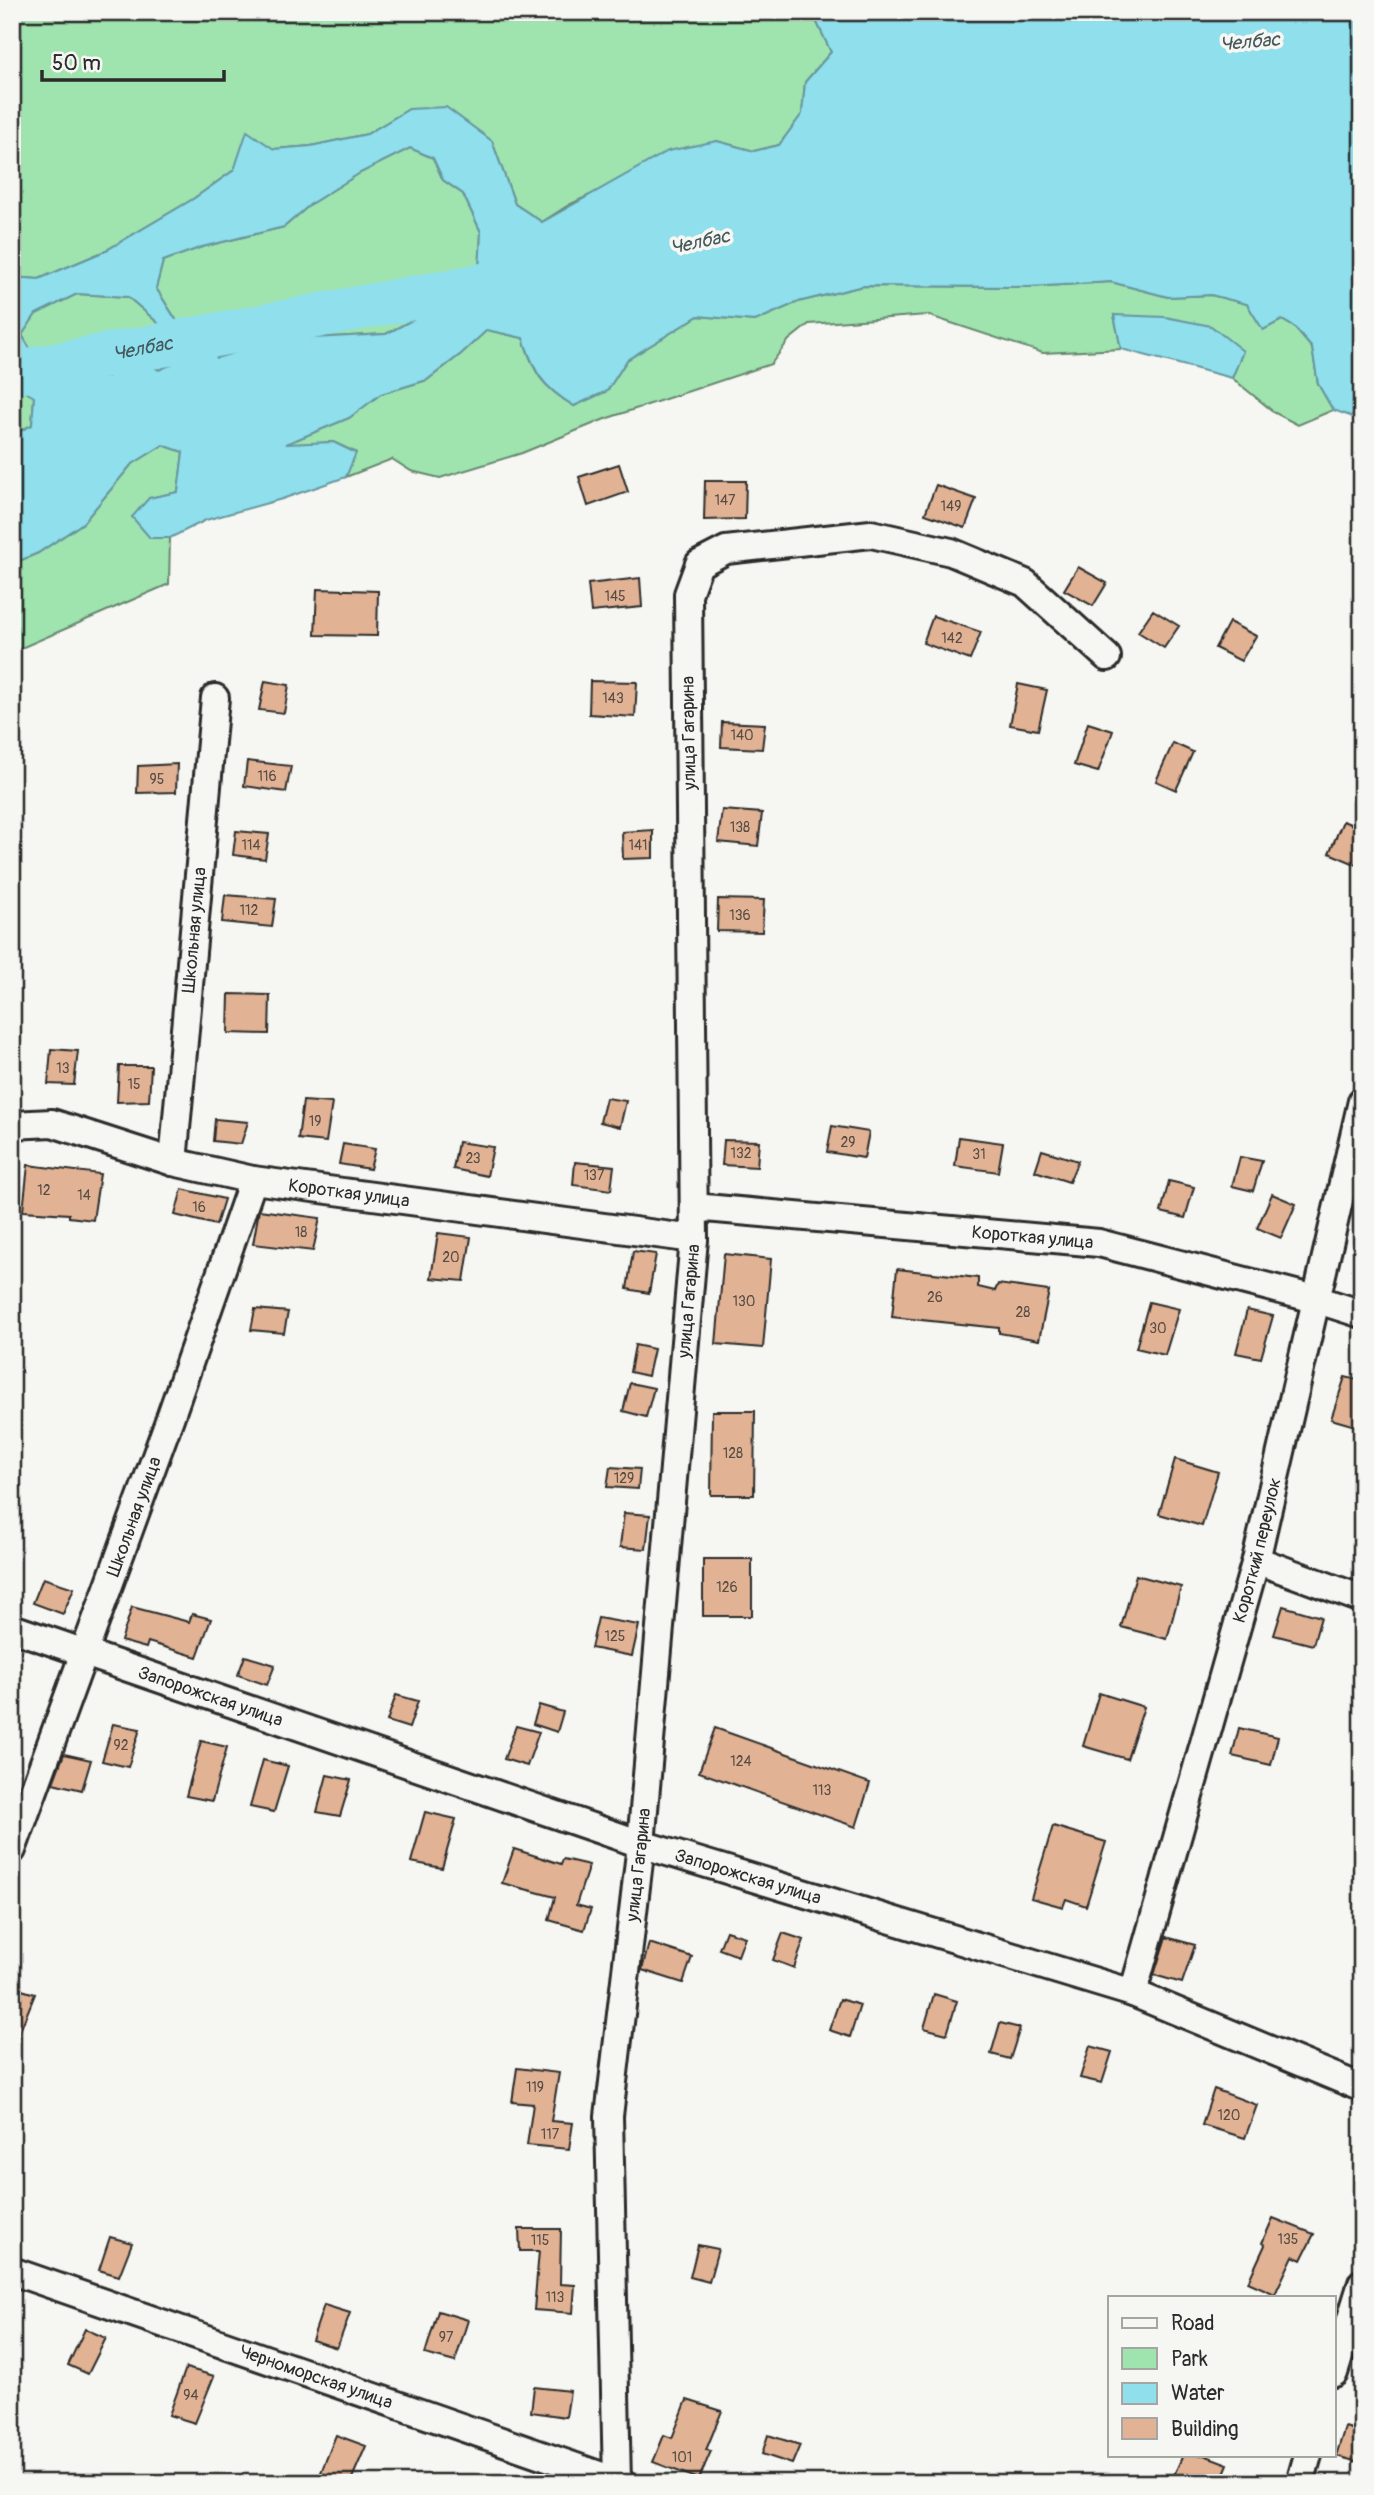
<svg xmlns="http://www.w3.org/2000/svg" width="1374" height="2495" font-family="Pangolin,sans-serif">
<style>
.green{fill:#9fe3af;stroke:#65876d;stroke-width:2}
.water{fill:#8fdfec;stroke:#67979f;stroke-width:2;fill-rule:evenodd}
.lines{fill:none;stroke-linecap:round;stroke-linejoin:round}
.river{stroke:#8fdfec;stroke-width:44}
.building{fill:#e1b293;stroke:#2b2b2b;stroke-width:2}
.minor-casing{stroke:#2b2b2b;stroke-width:32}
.minor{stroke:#f6f6f2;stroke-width:26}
.labels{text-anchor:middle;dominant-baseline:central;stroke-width:7;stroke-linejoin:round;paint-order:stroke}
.number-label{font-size:14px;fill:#584d45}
.street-label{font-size:18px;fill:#2b2b2b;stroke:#f6f6f2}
.water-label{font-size:19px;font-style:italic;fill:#44585b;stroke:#f6f6f2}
</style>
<rect width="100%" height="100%" fill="#f6f6f2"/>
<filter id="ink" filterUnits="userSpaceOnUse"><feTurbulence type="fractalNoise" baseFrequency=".0143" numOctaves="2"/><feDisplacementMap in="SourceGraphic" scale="14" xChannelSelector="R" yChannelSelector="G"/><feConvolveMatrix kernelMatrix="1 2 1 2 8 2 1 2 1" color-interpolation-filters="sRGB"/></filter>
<g filter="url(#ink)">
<path class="green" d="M12 12H812L831 52 805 82 802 114 779 145 754 151 717 141 607 187 569 205 542 222 515 204 492 141 409 109 367 134 311 146 274 149 234 170 193 199 105 251 39 279 12 277Z
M410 148 433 158 443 180 463 194 481 232 479 274 452 299 386 334 277 340 217 358 180 326 156 288 163 261 202 247 284 227 312 203 360 173Z
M1111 282 1168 297 1211 295 1247 304 1263 330 1282 320 1294 327 1312 348 1318 384 1333 410 1298 425 1275 413 1232 378 1243 351 1114 315 1121 349 1043 353 927 315 809 324 789 340 771 364 605 419 522 453 440 478 411 471 392 459 346 477 355 452 333 442 283 445 349 418 380 394 427 380 461 354 487 330 523 338C534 373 541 386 574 406L607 391 627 360 698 316 755 321 798 302 863 286 1029 287Z
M77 294 128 297 171 334 178 362 159 370 134 357 108 377 61 378 36 359 22 335 36 314Z
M12 384 34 396 32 425 12 435Z
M163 445 183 452 178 492 149 498 150 538H170L169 584 12 652V564L38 553 83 523 131 465Z"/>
<path class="water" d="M812 12H1362V420L1333 410 1318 384 1312 348 1294 327 1282 320 1263 330 1247 304 1211 295 1168 297 1111 282 1029 287 863 286 798 302 755 321 698 316 627 360 607 391 574 406C541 386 535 373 523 338L487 330 461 354 427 380 381 394 349 418 286 444 333 442 356 453 346 477 282 499 206 520 170 538H150L132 517 149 498 178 492 183 452 163 445 131 465 83 523 38 553 12 564V435L32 425 34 397 12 384V277L39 279 105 251 193 199 234 170 247 131 274 149 311 146 367 134 409 109 446 107 492 141 515 204 542 222 668 151 717 141 754 151 779 145 802 114 805 82 831 52ZM410 148 433 158 443 180 463 194 481 232 479 274 452 299 386 334 277 340 217 358 180 326 156 288 163 261 202 247 284 227 312 203 360 173ZM77 294 128 297 171 334 178 362 159 370 134 357 108 377 61 378 36 359 22 335 36 314Z
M1114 315 1165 317 1211 326 1243 351 1232 378 1121 349Z"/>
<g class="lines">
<path class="river" id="s1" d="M12 373 520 278"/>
</g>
<path class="building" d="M619 464 628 492 588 506 579 477Z
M705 481H746L745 519 704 520Z
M936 485 976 499 965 528 925 514Z
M1078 567 1107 583 1093 606 1064 590Z
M640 578 642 607 591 612 588 584Z
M317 589 378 591 377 636 315 635Z
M1153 610 1179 626 1164 648 1138 632Z
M933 616 981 632 970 660 923 643Z
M1229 622 1256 636 1241 661 1215 648Z
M265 681 289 685 284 713 259 710Z
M590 681 637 682 635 717 589 714Z
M1018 684 1047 690 1038 730 1010 725Z
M722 722 765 724 762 749 721 747Z
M1088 723 1113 731 1098 772 1074 765Z
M1173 743 1193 752 1176 790 1156 781Z
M247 761 291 766 286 792 244 786Z
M177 764 176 792 137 793 138 766Z
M722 810 762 813 758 846 718 842Z
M1343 821 1362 829V867L1329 853Z
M653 830V858L623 859 622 832Z
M236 831 269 834 265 859 233 855Z
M225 895 276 899 272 927 222 922Z
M718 899 764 900 762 932 717 931Z
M229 994 270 995 269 1034 228 1033Z
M51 1049 78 1051 74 1085 48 1084Z
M119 1066H151L149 1101 117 1102Z
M606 1098 626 1101 620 1127 600 1122Z
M303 1101 332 1103 326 1142 298 1139Z
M215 1119 248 1122 241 1144 213 1141Z
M832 1126 869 1132 864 1158 827 1152Z
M959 1137 1003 1143 998 1172 955 1166Z
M724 1140 759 1141 757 1167 722 1165Z
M458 1142 493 1147 487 1176 453 1169Z
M343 1144 375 1149 370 1169 339 1164Z
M1042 1150 1078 1161 1069 1182 1035 1171Z
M1240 1157 1262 1161 1253 1191 1232 1186Z
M575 1162 614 1166 611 1190 573 1185Z
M28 1165 100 1174 93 1220 69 1217V1214L23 1211Z
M1169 1181 1194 1187 1185 1218 1161 1212Z
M182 1189 224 1199 216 1225 175 1215Z
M1272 1194 1296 1204 1281 1238 1257 1228Z
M259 1210 320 1218 313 1251 253 1244Z
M438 1233 471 1237 464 1281 431 1278Z
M633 1251 656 1254 649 1293 627 1289Z
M724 1254 771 1259 763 1348 716 1344Z
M897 1269 978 1278V1287L995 1291 998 1284 1049 1291 1039 1340 999 1333V1328L892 1317Z
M1149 1302 1179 1309 1165 1355 1136 1348Z
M255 1309 288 1312 284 1333 251 1330Z
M1247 1310 1273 1316 1261 1358 1236 1353Z
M635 1345 654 1349 648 1376 630 1372Z
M1345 1377 1362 1381V1428L1331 1419Z
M630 1383 654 1388 646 1417 623 1411Z
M712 1411H755L754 1495H711Z
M1175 1459 1218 1472 1202 1526 1159 1514Z
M610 1467 640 1469 638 1489 607 1487Z
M624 1513 650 1515 646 1549 620 1547Z
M703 1559H752V1616H703Z
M1136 1575 1181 1587 1167 1639 1121 1627Z
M43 1578 74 1588 63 1614 33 1603Z
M1283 1606 1321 1617 1313 1645 1274 1635Z
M132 1607 189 1622 192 1614 211 1619 197 1657 148 1642 146 1648 121 1641Z
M598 1618 639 1625 632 1656 591 1648Z
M245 1656 275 1665 267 1685 238 1675Z
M1099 1693 1144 1707 1127 1759 1083 1746Z
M396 1695 418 1701 409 1728 387 1721Z
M539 1705 563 1712 557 1732 533 1724Z
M113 1724 140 1729 128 1767 102 1761Z
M516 1726 539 1732 527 1766 504 1759Z
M715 1728 870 1783 856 1827 699 1772Z
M1239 1728 1278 1737 1271 1765 1232 1756Z
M201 1741 227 1747 212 1801 186 1796Z
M64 1754 91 1760 82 1790 53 1783Z
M263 1760 288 1766 274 1812 250 1807Z
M327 1775 351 1780 340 1816 317 1812Z
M425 1812 456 1819 442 1868 411 1862Z
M1053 1826 1106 1842 1086 1906 1066 1899 1063 1907 1031 1898Z
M514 1849 561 1864 563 1859 589 1865 576 1905 591 1909 584 1930 549 1920 555 1897 502 1883Z
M726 1931 745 1937 738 1956 719 1949Z
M783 1933 804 1940 794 1968 773 1960Z
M1166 1937 1195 1945 1182 1983 1154 1975Z
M649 1943 692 1957 683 1983 642 1970Z
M12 1987 35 1994 13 2048H12Z
M934 1994 957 2001 947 2034 924 2028Z
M840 1999 860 2005 850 2037 829 2030Z
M1000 2023 1020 2028 1010 2059 991 2054Z
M1090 2046 1112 2052 1102 2083 1080 2078Z
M517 2068 559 2073 551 2121 573 2123 569 2149 527 2145 533 2104 512 2102Z
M1214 2089 1257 2105 1245 2138 1202 2125Z
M1273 2218 1314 2234 1301 2260 1293 2256 1275 2294 1248 2282 1265 2245 1262 2243Z
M519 2229H561L560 2284 575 2285 573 2313 534 2310 539 2251H520Z
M110 2237 132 2243 119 2276 99 2270Z
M698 2245 718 2249 709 2282 690 2277Z
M324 2305 350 2313 337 2348 312 2340Z
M438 2311 468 2320 455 2362 425 2354Z
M85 2329 106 2338 88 2374 68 2365Z
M186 2368 214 2376 195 2423 169 2415Z
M534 2387 570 2391 566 2417 531 2412Z
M687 2400 722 2411 706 2450 711 2451 699 2479 653 2462 664 2435 672 2438Z
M1345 2427 1362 2432V2463L1336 2456Z
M336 2435 366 2446 350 2483H340L320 2475Z
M768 2435 800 2445 792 2464 762 2454Z
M1183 2455H1204L1228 2464 1220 2483H1192L1174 2475Z"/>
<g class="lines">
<defs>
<g id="minor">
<path id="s2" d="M12 1125 52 1123 173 1162 253 1180 694 1239"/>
<path id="s3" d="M173 1162 215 698"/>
<path id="s4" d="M694 1207 1099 1243 1315 1299 1362 1314"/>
<path d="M1256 1560 1362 1599"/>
<path id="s5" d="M12 1628 641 1844 1133 1993 1362 2088"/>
<path id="s6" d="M12 1850 170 1418 253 1180"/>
<path id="s7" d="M1133 1993 1256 1560 1362 1101"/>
<path id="s8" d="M12 2271 622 2483"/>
<path d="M1334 2373 1362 2283"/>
<path id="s9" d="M617 2483 609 2116 641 1844 694 1239 688 594 699 564 726 550 871 534 951 552 1025 583 1107 657"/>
<path d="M1300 2483 1308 2455"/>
</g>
</defs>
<use href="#minor" class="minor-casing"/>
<use href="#minor" class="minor"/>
</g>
</g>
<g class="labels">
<g class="number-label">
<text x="725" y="500">147</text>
<text x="951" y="506">149</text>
<text x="615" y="596">145</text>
<text x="952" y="638">142</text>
<text x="613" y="698">143</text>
<text x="742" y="735">140</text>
<text x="267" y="776">116</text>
<text x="157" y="779">95</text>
<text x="740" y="827">138</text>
<text x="251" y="845">114</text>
<text x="638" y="845">141</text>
<text x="249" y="910">112</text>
<text x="740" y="915">136</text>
<text x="63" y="1068">13</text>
<text x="134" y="1084">15</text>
<text x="315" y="1121">19</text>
<text x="848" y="1142">29</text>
<text x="741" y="1153">132</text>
<text x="979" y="1154">31</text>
<text x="473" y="1158">23</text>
<text x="594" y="1175">137</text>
<text x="44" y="1190">12</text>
<text x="84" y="1195">14</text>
<text x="199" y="1207">16</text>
<text x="301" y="1232">18</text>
<text x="451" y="1257">20</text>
<text x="935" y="1297">26</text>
<text x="744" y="1301">130</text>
<text x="1023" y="1312">28</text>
<text x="1158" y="1328">30</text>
<text x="733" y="1453">128</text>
<text x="624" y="1478">129</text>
<text x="727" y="1587">126</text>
<text x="615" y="1636">125</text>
<text x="121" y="1745">92</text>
<text x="741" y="1761">124</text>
<text x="822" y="1790">113</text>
<text x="535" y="2087">119</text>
<text x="1229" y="2115">120</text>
<text x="550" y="2134">117</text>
<text x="1288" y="2239">135</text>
<text x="540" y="2240">115</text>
<text x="555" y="2297">113</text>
<text x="446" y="2337">97</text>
<text x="191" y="2395">94</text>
<text x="682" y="2457">101</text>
</g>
<g class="street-label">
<text transform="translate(689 733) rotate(-91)">улица Гагарина</text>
<text stroke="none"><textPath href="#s3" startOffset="233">Школьная улица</textPath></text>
<text stroke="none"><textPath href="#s2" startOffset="346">Короткая улица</textPath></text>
<text stroke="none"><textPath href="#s4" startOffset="340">Короткая улица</textPath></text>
<text stroke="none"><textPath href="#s9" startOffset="1186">улица Гагарина</textPath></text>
<text stroke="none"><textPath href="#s6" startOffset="355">Школьная улица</textPath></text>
<text stroke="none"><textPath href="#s7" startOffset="460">Короткий переулок</textPath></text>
<text stroke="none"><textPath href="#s5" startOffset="210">Запорожская улица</textPath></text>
<text stroke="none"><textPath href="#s9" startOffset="620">улица Гагарина</textPath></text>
<text stroke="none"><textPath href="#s5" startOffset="777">Запорожская улица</textPath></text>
<text stroke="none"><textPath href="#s8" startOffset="322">Черноморская улица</textPath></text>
</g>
<g class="water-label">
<text transform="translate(1250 42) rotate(-5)">Челбас</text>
<text transform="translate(700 242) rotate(-12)">Челбас</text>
<text stroke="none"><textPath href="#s1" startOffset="133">Челбас</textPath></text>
</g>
</g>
<rect width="1374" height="2495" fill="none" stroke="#f6f6f2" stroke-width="42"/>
<rect x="21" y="21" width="1332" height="2453" fill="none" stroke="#2b2b2b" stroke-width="2.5" filter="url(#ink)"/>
<rect x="1108" y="2296" width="228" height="161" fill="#f6f6f2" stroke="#a5a5a2" stroke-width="2"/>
<rect x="1122" y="2318" width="35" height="10" fill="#f6f6f2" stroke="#a5a5a2" stroke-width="2"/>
<text x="1171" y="2330" font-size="21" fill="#2b2b2b">Road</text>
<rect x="1122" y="2348" width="35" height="21" fill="#9fe3af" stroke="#a5a5a2" stroke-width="2"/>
<text x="1171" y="2366" font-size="21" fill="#2b2b2b">Park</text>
<rect x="1122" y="2383" width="35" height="21" fill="#8fdfec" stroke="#a5a5a2" stroke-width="2"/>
<text x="1171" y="2400" font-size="21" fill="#2b2b2b">Water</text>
<rect x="1122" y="2418" width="35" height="21" fill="#e1b293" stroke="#a5a5a2" stroke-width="2"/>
<text x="1171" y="2436" font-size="21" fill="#2b2b2b">Building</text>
<path d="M42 70v10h182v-10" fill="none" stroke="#2b2b2b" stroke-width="3.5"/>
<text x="52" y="70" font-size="21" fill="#2b2b2b" stroke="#f6f6f2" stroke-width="5" paint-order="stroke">50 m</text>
</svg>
